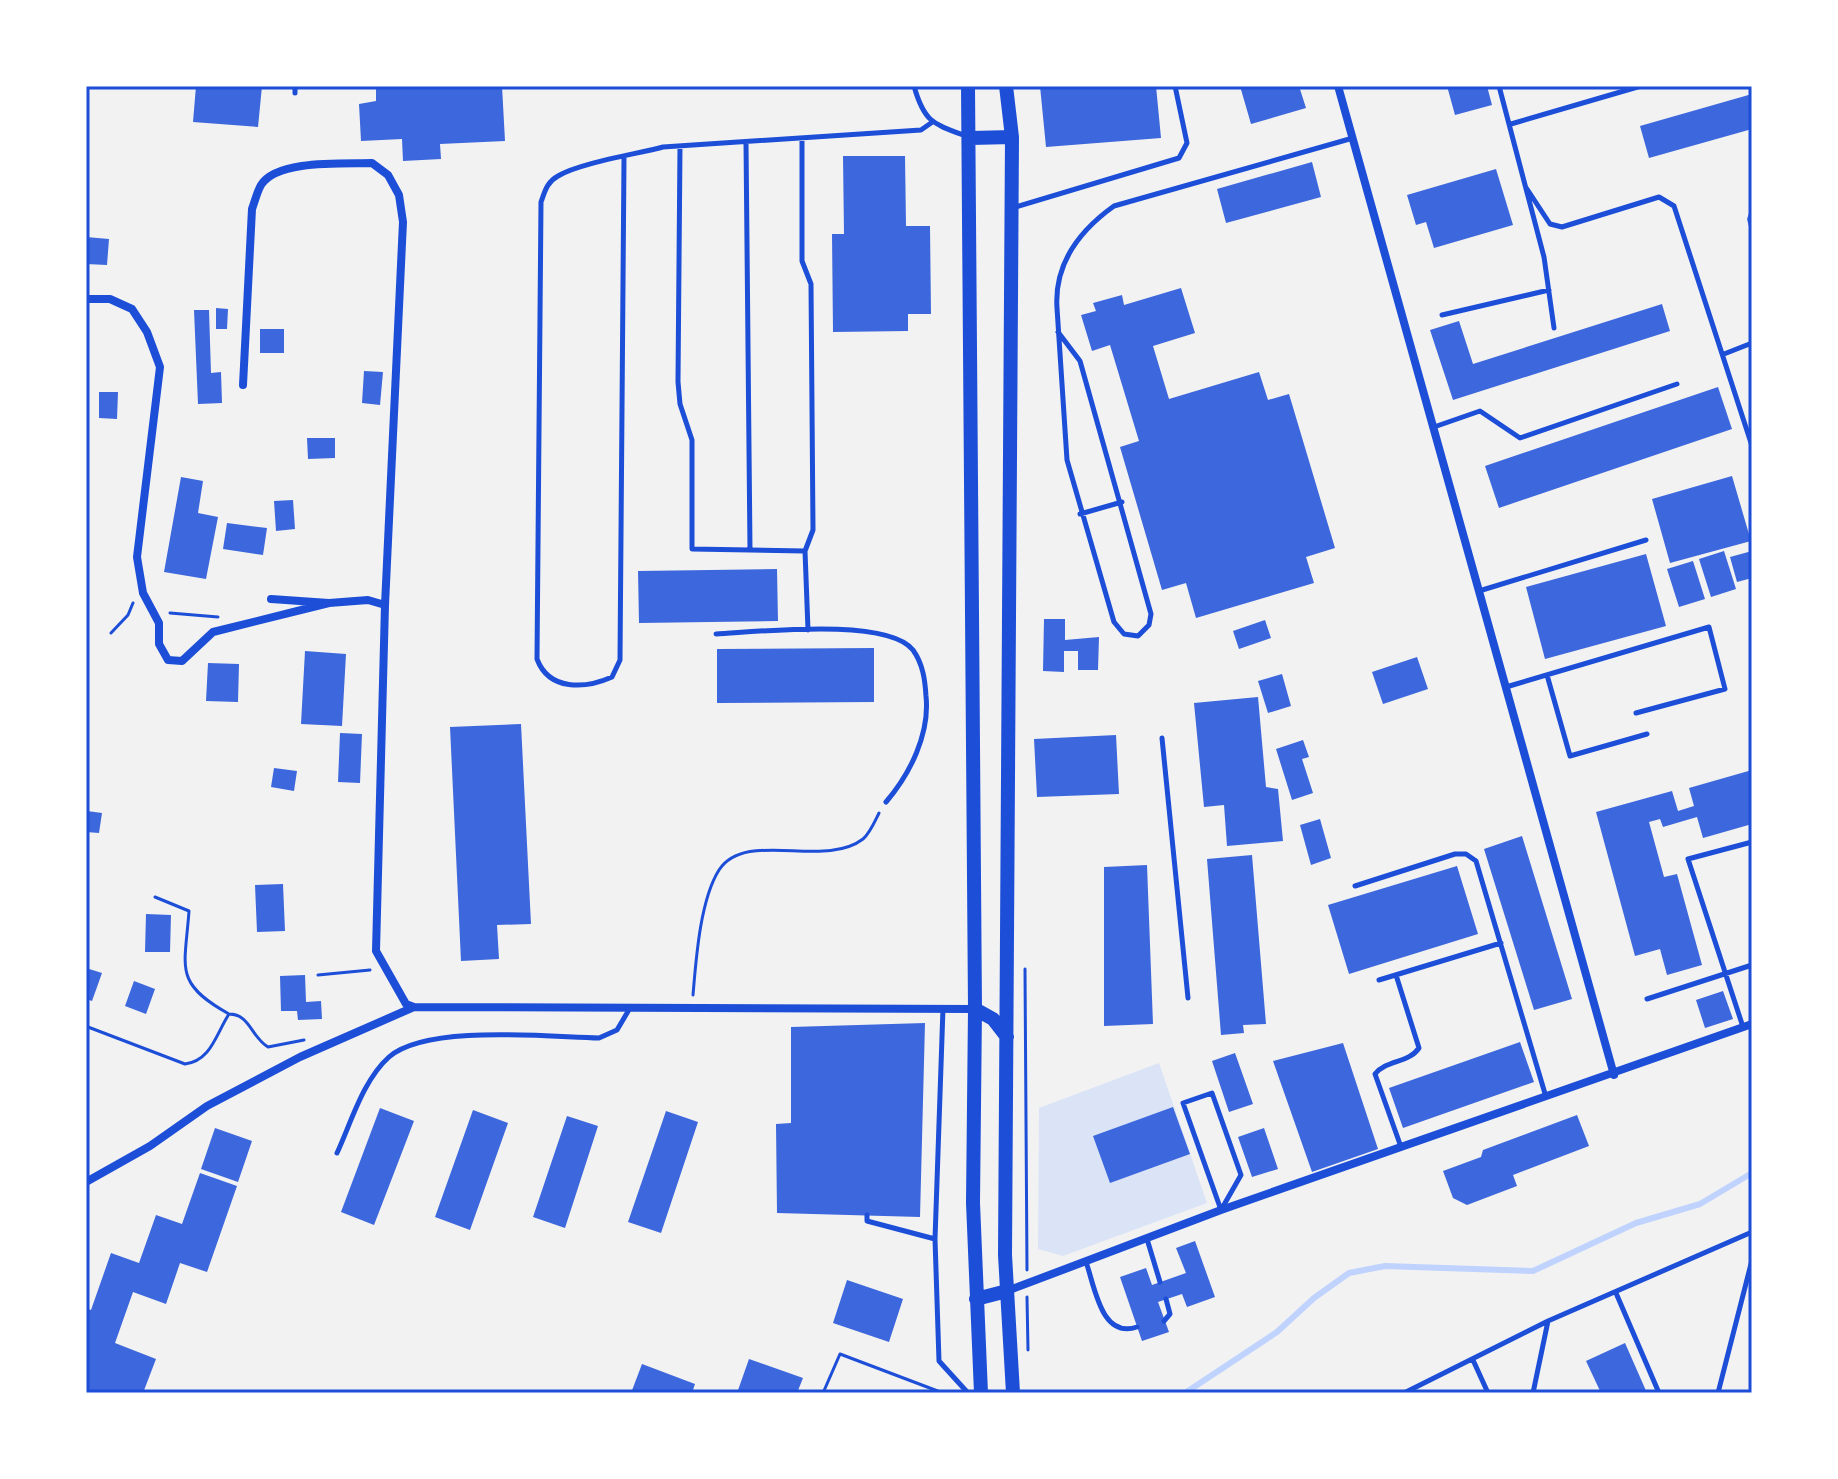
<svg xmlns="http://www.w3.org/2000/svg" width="1838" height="1479" font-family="'PT Sans',sans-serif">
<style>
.green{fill:#dbe4f7}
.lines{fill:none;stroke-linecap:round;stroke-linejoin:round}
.stream{stroke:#bfd3fe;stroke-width:6}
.building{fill:#3d67dc}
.path{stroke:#1d4ed8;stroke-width:3}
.service{stroke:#1d4ed8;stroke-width:5}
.minor{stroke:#1d4ed8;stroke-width:8}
.tertiary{stroke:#1d4ed8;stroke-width:14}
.neatline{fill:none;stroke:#1d4ed8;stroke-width:3}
</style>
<rect width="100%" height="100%" fill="#f2f2f2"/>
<path class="green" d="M1159 1063 1207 1203 1063 1256 1038 1249 1039 1108Z"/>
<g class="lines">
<path class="stream" d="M1185 1393 1277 1332 1314 1298 1349 1273 1385 1266 1533 1271 1636 1223 1700 1204 1752 1173"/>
</g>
<path class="building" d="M196 86H262L258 127 193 122Z
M376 86H502L505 141 440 144 441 159 403 161 402 139 361 141 359 104 376 101Z
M1040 86H1156L1161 138 1046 147Z
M1240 86H1299L1306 108 1251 124Z
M1447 86H1487L1492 105 1455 115Z
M1752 94V129L1649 158 1640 126Z
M843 156H905L906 226H930L931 314H908V331L833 332 832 234H844Z
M1312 162 1321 197 1226 223 1217 189Z
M1496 169 1513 225 1434 248 1426 222 1416 225 1407 195Z
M1752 204V239L1747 219Z
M86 237 109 239 107 265 86 264Z
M1181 288 1195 333 1153 346 1169 399 1259 372 1268 400 1289 394 1335 548 1306 557 1314 583 1196 618 1186 583 1162 590 1120 447 1139 441 1110 345 1092 351 1081 315 1096 311 1093 303 1122 295 1124 305Z
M1662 304 1670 331 1453 400 1430 330 1459 321 1473 364Z
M216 308 228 309 227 329H216Z
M194 310H209L211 373 221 372 222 403 198 404Z
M260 329H284V353H260Z
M364 371 383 372 380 405 362 403Z
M1718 387 1732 429 1499 508 1485 466Z
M99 392H118L117 419 99 418Z
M307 438H335V458L308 459Z
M1732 476 1751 541 1670 563 1652 499Z
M181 477 203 481 198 513 218 517 206 579 164 572Z
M293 500 295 529 276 531 274 501Z
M227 523 267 528 263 555 223 549Z
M1724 551 1736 589 1711 597 1699 559Z
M1752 551V578L1737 582 1730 557Z
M1646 554 1666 626 1545 659 1526 587Z
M1693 561 1705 599 1679 607 1667 569Z
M777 569 778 621 639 623 638 571Z
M1044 619H1065V640L1099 637 1098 670H1078V651H1064V672L1043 671Z
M1265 620 1271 638 1239 649 1233 631Z
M874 648V702L717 703V649Z
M305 651 346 654 342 726 301 724Z
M1417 657 1428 689 1383 704 1372 672Z
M208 663 239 664 238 702 206 701Z
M1282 674 1291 706 1268 713 1258 681Z
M1258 697 1266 787 1278 789 1283 841 1227 846 1224 805 1204 807 1194 703Z
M521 724 531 924 497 925 499 959 461 961 450 727Z
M340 733 362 734 360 783 338 782Z
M1116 735 1119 794 1037 797 1034 739Z
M1303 740 1309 757 1302 759 1313 793 1292 800 1276 749Z
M274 768 297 771 294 791 271 787Z
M1752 770V824L1703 838 1697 817 1663 827 1660 819 1649 822 1664 877 1677 874 1702 965 1667 975 1660 949 1635 956 1596 812 1672 791 1678 811 1694 806 1689 788Z
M87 811 102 813 99 833 86 832Z
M1320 819 1331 858 1311 865 1300 825Z
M1522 836 1572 999 1534 1010 1484 849Z
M1252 855 1266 1024 1243 1025 1244 1033 1221 1035 1207 859Z
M1147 865 1153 1024 1104 1026V867Z
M1457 866 1478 934 1349 974 1328 905Z
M283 884 285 931 257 932 255 885Z
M146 914 171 915 170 952H145Z
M86 968 102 973 92 1001 86 999Z
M305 975 306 1002 321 1001 322 1019 298 1020 297 1011H281L280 976Z
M134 981 155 989 146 1014 125 1006Z
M1723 991 1733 1019 1705 1028 1696 1000Z
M925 1023 920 1217 777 1213 776 1124 791 1123V1027Z
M1520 1042 1534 1082 1403 1128 1389 1088Z
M1343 1043 1378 1149 1312 1172 1273 1061Z
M1235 1053 1253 1104 1229 1112 1212 1061Z
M1173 1107 1190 1154 1110 1183 1093 1136Z
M380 1108 414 1121 374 1225 341 1212Z
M473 1110 508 1123 470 1230 435 1217Z
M666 1111 698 1122 661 1233 628 1222Z
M1577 1115 1589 1146 1513 1175 1517 1186 1467 1205 1453 1198 1443 1171 1481 1157 1483 1150Z
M567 1116 598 1126 565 1228 533 1217Z
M215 1128 252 1141 238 1182 201 1169Z
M1264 1128 1278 1169 1252 1177 1238 1137Z
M200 1173 237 1186 207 1272 180 1263 166 1304 133 1292 115 1343 156 1359 143 1393 86 1390V1308L91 1310 111 1253 139 1263 156 1215 182 1224Z
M1195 1241 1215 1297 1187 1307 1182 1294 1158 1302 1169 1332 1142 1341 1120 1277 1146 1268 1152 1285 1186 1273 1176 1248Z
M847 1280 903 1299 889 1342 833 1323Z
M1625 1343 1647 1393H1601L1586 1361Z
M749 1359 803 1378 797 1393H737Z
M642 1364 695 1384 692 1393H631Z"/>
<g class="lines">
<path class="path" d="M170 613 218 617
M111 633 128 615 133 603
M155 897 189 911C185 968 173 983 229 1014
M1025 969 1027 1270
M318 975 370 970
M693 995C696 960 700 900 719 870 746 829 824 869 863 839 870 833 875 821 879 813
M88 1027 185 1064C211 1061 216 1034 229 1014 250 1014 251 1037 268 1047L304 1040
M1027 1297 1028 1350
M823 1393 840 1354 943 1393"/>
<path class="service" d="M914 86C924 122 933 124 966 136
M1499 86 1544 257 1554 328
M295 93V86
M1511 124 1641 86
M746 142 750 550
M680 146 678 382 680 404 692 440V549L805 551 813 530 811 284 802 261V138
M624 158 620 660 612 677C585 689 549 691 537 659L541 202C545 191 547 182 558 176 579 163 637 154 663 147L921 130 931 123
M1527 189 1550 224 1562 227 1659 197 1674 206 1752 446
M1012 208 1179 158 1187 143 1175 86
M1442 315 1549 290
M1058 332 1080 361 1151 614 1149 625 1138 636 1124 634 1114 622 1067 460 1057 308C1054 263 1079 231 1114 206L1353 138
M1724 354 1752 343
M1434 427 1480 411 1520 438 1677 384
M1080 514 1122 502
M805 551 808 630
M1479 591 1646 540
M716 634C757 632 887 617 913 650 923 664 925 680 926 696 930 734 910 774 886 802
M1547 675 1570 756 1647 734
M1506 687 1709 627 1725 689 1636 713
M1162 738 1188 998
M1355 886 1455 854H1466L1476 861 1546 1097
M1396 975 1419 1048C1409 1063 1386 1060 1375 1074L1401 1147
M1379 980 1501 943
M1647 999 1752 965
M943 1008 935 1239 939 1361 968 1393
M1743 1027 1688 859 1752 842
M1212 1093 1241 1175 1221 1210 1183 1103Z
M337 1153C351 1123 363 1080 389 1057 427 1024 548 1037 599 1038L617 1030 630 1008
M867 1215V1221L935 1239
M1147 1239 1160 1282
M1086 1262C1095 1287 1101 1339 1137 1327
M1616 1293 1659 1393
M1164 1321 1170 1314 1166 1299
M1473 1360 1488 1393
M1404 1393 1548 1321 1752 1232
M1533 1393 1548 1321
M1718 1393 1752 1260"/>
<path class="minor" d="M1338 86 1614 1075
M86 299H110L132 309 147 332 160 367 137 557 143 593 159 623V644L168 660 182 661 213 632 329 603
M243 385 252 209C255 201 257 192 261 185 277 159 345 164 372 163L388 175 399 195 403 222 385 605 376 951 406 1004 414 1007
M271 599 329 603 368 600 385 605
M86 1182 150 1146 207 1106 300 1057 414 1007 975 1009
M1007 1291 1221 1210 1752 1024"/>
<path class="tertiary" d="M968 86 975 1009 973 1203 981 1393
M1006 86 1012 137 1005 1255 1013 1393
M971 138 1012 137
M975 1009 993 1019 1007 1037
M976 1299 1007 1291"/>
</g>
<rect width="1838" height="1479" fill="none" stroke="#ffffff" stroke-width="176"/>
<rect x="88" y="88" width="1662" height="1303" class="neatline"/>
</svg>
